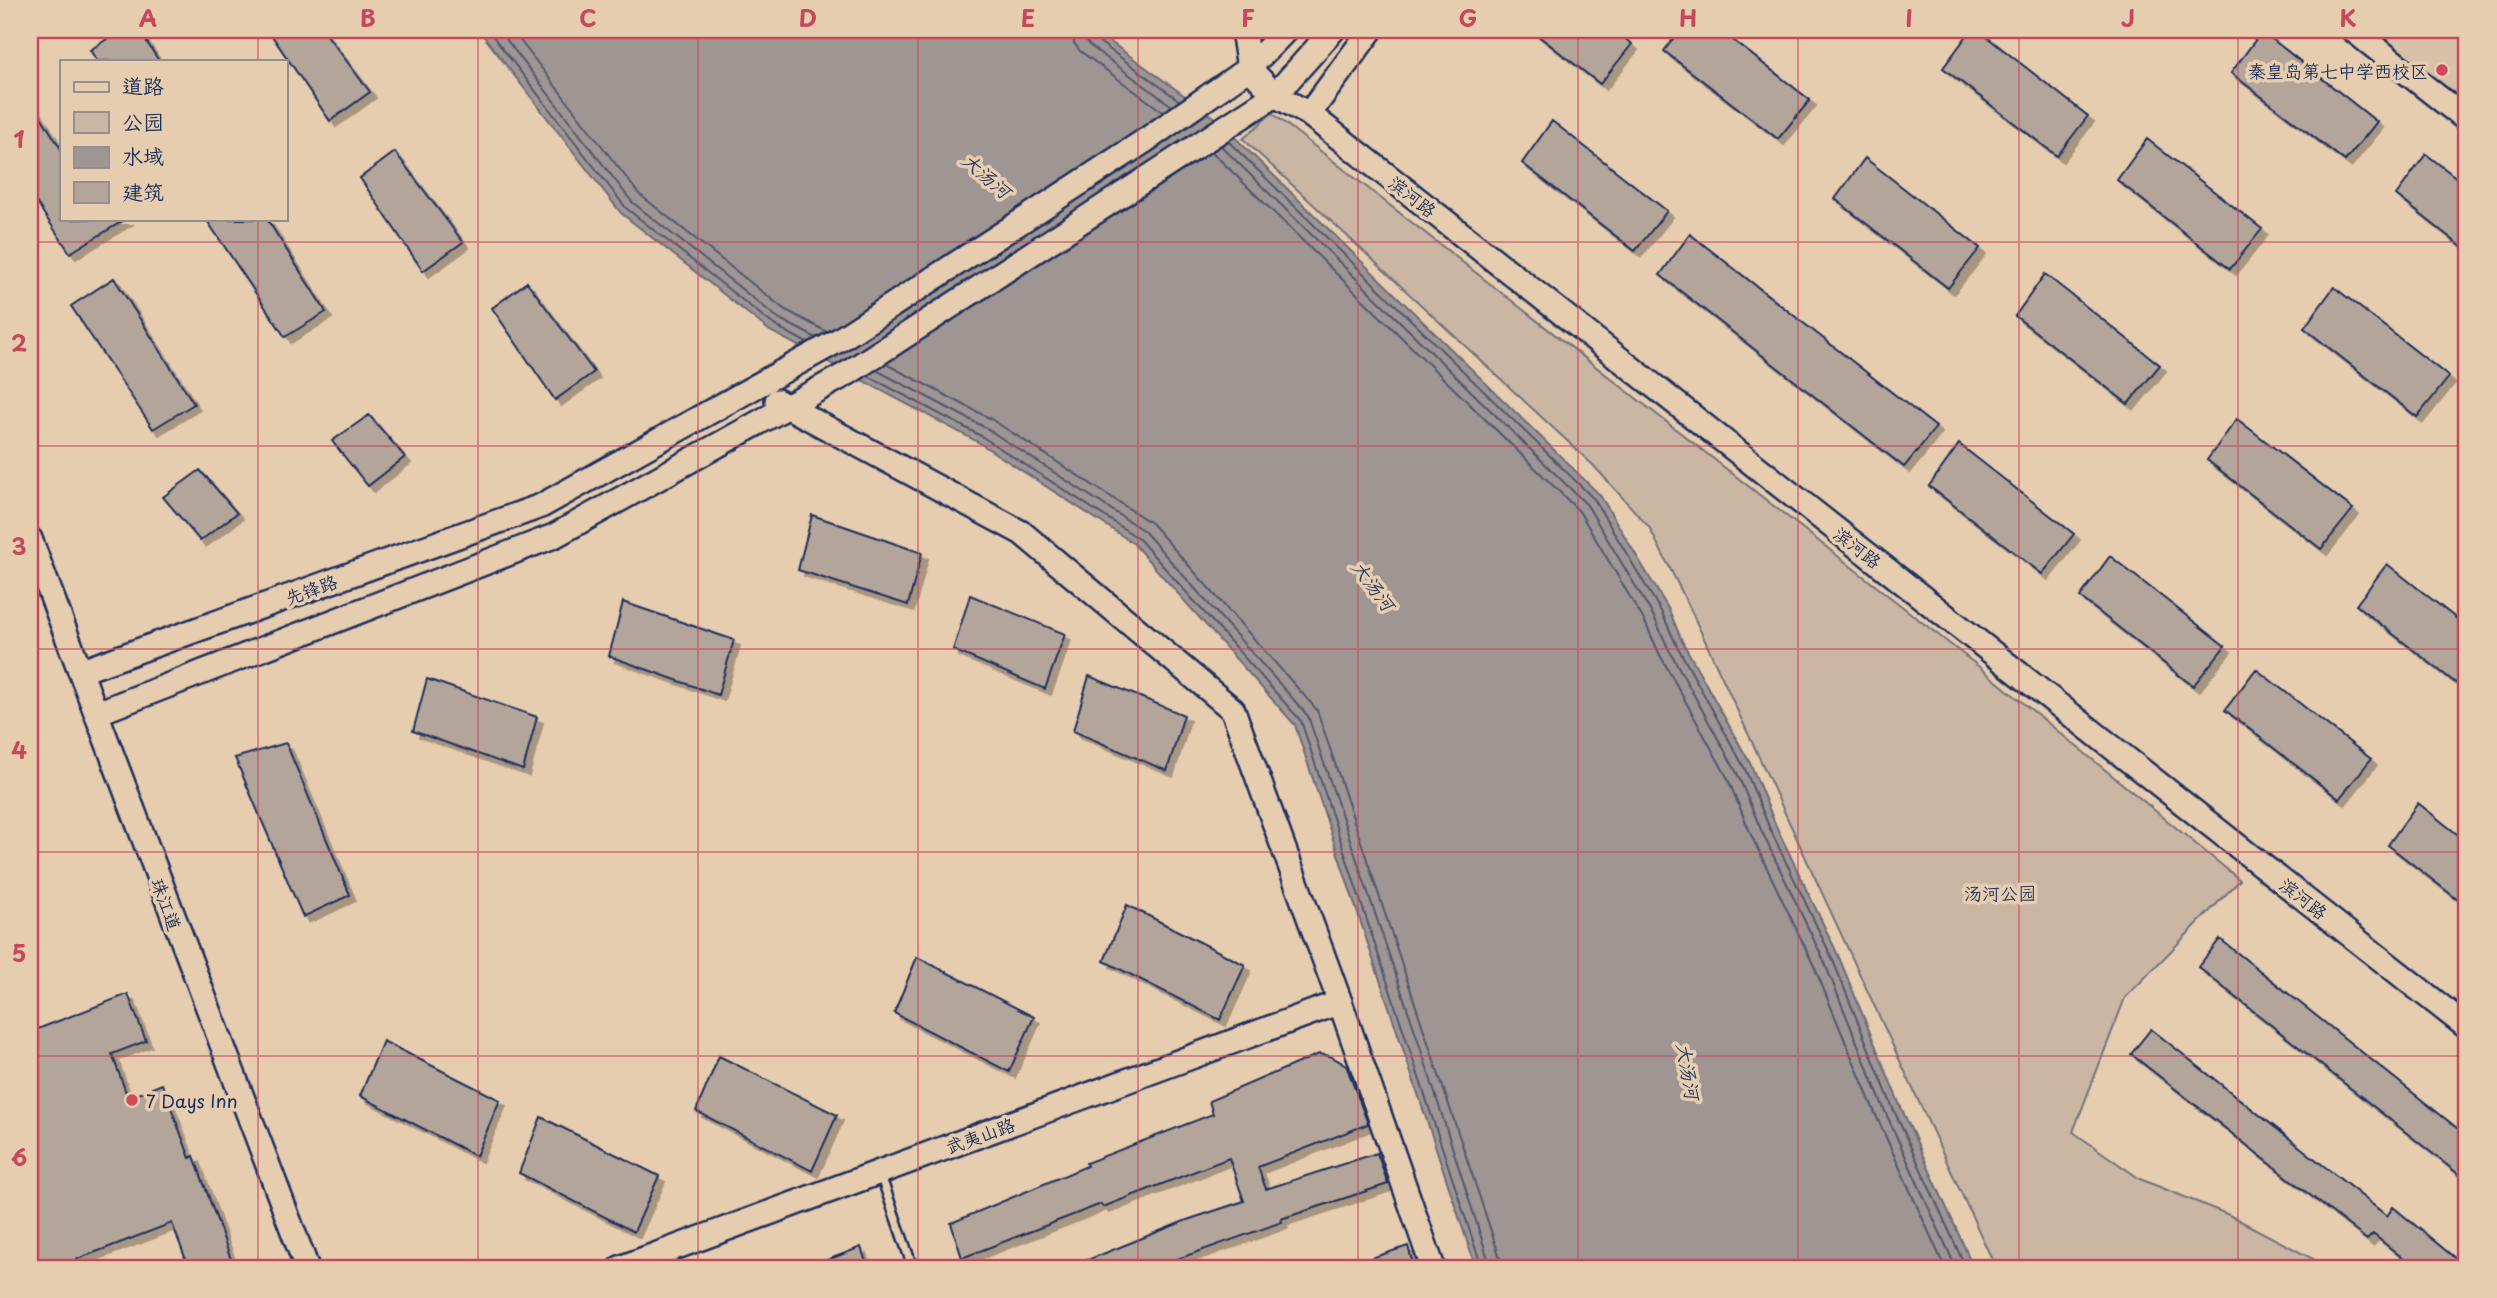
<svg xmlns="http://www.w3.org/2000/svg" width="2497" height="1298" font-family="'Playpen Sans','LXGW WenKai TC',sans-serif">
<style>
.built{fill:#d8c1a9}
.green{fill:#cab6a3;stroke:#727280;stroke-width:2}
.water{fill:#9f9592;stroke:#6a6c7d;stroke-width:2}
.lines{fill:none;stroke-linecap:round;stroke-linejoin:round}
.shore{stroke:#505873;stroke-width:2}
.building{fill:#b4a59b;stroke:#1b2f5e;stroke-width:2;filter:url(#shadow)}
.lane-casing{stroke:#1b2f5e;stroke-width:13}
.secondary-casing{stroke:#1b2f5e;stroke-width:28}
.lane{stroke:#e7cdaf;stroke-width:8}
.secondary{stroke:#e7cdaf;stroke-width:23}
.grid{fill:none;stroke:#c8485b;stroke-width:2;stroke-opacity:0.55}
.poi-dot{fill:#d1495b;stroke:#e7cdaf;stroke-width:2.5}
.labels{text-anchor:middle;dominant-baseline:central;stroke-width:7;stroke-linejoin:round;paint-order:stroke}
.poi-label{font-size:18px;fill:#1b2f5e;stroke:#e7cdaf;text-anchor:end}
.street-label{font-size:18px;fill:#1b2f5e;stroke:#e7cdaf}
.park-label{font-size:18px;fill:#2c3c65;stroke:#e7cdaf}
.water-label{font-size:19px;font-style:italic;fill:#2f3e66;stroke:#e7cdaf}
.neatline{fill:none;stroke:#c8485b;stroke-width:2.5}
.grid-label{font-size:23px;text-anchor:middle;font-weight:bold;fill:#c8485b}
</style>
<defs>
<filter id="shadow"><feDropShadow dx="6" dy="6" stdDeviation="0" flood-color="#0004"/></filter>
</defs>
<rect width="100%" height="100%" fill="#e7cdaf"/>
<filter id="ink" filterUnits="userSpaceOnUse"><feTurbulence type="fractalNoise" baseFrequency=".0143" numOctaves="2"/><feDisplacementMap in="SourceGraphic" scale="14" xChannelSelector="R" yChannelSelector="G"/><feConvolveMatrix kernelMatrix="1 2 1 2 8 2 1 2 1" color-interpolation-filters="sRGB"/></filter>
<g filter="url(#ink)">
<path class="built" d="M2366 30H2467V109Z"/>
<path class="green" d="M1272 113 1978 666 2240 880 2125 998 2073 1132 2140 1179 2229 1215 2330 1268H1996L1688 604 1649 527 1593 465 1243 139Z"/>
<path class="water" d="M479 30H1094L1214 117 1600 495 1669 610 1682 641 1751 765 1776 826 1838 955 1899 1103 1974 1268H1476L1295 725 1133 543 978 442 770 331 621 213Z"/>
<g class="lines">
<path class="shore" d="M488 30 626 208 774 325 807 343
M499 30 632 202 778 318 816 338
M512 30 639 194 784 309 827 332
M1072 30 1074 43 1080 51 1163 112
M1082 30 1084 38 1089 45 1172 106
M1091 30 1094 38 1180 101
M1228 141 1594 499 1662 613 1676 644 1745 769 1770 829 1832 958 1892 1106 1966 1268
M1221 146 1587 505 1654 617 1668 648 1737 773 1762 832 1824 961 1884 1109 1956 1268
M1212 152 1579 511 1645 622 1659 653 1727 777 1752 837 1814 966 1875 1113 1945 1268
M886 364 991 419 1151 523 1317 710 1500 1258 1502 1268
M876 370 986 428 1144 531 1308 716 1416 1034 1491 1268
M868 376 981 436 1138 538 1301 721 1482 1268"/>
</g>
<path class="building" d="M121 30H139L159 61H97L90 50Z
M268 30H323L370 92 330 121Z
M1531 30H1614L1632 44 1600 84Z
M1680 30H1720L1810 100 1778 139 1664 51Z
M1971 30H1978L2088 116 2057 156 1943 68Z
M2262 31 2377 122 2345 161 2231 73Z
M30 99 61 149V219H126L70 253 30 193Z
M1552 121 1667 211 1635 251 1522 163Z
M2147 139 2262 229 2230 269 2117 180Z
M395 152 463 242 423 271 360 178Z
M2426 154 2467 186V251L2396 195Z
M1865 158 1980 248 1948 288 1835 199Z
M206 219H267L326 312 285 337Z
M1690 234 1936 427 1904 467 1660 275Z
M2045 274 2160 365 2128 404 2015 316Z
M114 278 194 404 153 429 71 306Z
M527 282 594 372 555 400 492 308Z
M2334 287 2449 377 2417 417 2304 328Z
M369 415 405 457 368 486 332 441Z
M2237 419 2353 509 2321 549 2207 460Z
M1959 444 2074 534 2042 574 1929 486Z
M200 470 237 513 200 541 163 497Z
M812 515 922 553 908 605 798 570Z
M2110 556 2225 646 2193 686 2080 597Z
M2387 564 2467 627V692L2356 605Z
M970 595 1065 634 1045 689 953 650Z
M623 602 734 640 718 695 609 656Z
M2256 669 2371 759 2339 799 2225 710Z
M1089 676 1184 715 1167 771 1073 731Z
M427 679 537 717 523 770 413 731Z
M286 743 350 895 303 917 235 758Z
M2418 803 2467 842V907L2388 845Z
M1127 905 1245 965 1220 1020 1104 961Z
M2220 939 2467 1136V1181L2198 967Z
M917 957 1034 1017 1009 1072 894 1013Z
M128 994 146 1041 112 1054 128 1098 162 1084 190 1158 194 1156 234 1268H189L172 1223 54 1268H30V1032Z
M2151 1029 2387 1216 2393 1207 2467 1268H2415L2373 1234 2367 1240 2131 1054Z
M383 1041 500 1100 476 1156 360 1096Z
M1319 1054 1330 1056 1346 1065 1368 1124 1258 1167 1266 1189 1377 1153 1388 1184 1281 1219 1282 1222 1177 1259 1178 1262 1161 1268H1068L1187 1220 1244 1201 1229 1158 1103 1207 1101 1204 962 1258 951 1223 1087 1166 1086 1163 1213 1114 1209 1101Z
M719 1056 837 1115 812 1171 696 1111Z
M541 1117 659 1176 634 1232 519 1173Z
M1408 1246 1414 1268H1350V1265Z
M861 1247 868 1268H809V1267Z"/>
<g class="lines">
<defs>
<path id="lane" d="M884 1185 913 1268"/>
<path id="secondary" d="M2353 30 2467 120
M1249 68 1275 95 1309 114 2467 1027
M1249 68 1244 36 1249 30
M1309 114 1371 30
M777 401 1022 533 1233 710 1340 1002 1433 1268
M30 539C124 781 213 1026 307 1268
M82 671 541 506 839 340 1146 140 1249 68 1286 30
M97 713 554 536 848 373 1275 95 1333 30
M620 1268 1340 1002"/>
</defs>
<use href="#lane" class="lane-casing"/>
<use href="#secondary" class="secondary-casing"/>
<use href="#lane" class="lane"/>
<use href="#secondary" class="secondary"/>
</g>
</g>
<path class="grid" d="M258 30V61M478 30V1268M698 30V1268M918 30V1268M1138 30V1268M1358 30V1268M1578 30V1268M1798 30V1268M2019 30V1268M2238 30V1268M258 219V1268M30 242H2467M30 446H2467M30 649H2467M30 852H2467M30 1056H2467"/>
<g class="poi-dot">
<circle cx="2442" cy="70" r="7"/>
<circle cx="132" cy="1100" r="7"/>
</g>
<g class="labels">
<g class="poi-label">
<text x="2428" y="70">秦皇岛第七中学西校区</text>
<text x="146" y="1100" text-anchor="start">7 Days Inn</text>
</g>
<g class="street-label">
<text transform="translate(1413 196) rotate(38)">滨河路</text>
<text transform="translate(1858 547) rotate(38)">滨河路</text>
<text transform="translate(311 589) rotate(-20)">先锋路</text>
<text transform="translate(2304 898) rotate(38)">滨河路</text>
<text transform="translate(167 904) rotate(70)">珠江道</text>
<text transform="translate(980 1135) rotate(-20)">武夷山路</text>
</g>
<g class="park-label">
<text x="2000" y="892">汤河公园</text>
</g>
<g class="water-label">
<text transform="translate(987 175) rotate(41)">大汤河</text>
<text transform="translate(1374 585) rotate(53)">大汤河</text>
<text transform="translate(1689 1071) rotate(80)">大汤河</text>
</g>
</g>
<rect width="2497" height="1298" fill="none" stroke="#e7cdaf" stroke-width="77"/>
<rect x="60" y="60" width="228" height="161" fill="#e7cdaf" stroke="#958e8f" stroke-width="2"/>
<rect x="74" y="82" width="35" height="10" fill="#e7cdaf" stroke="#958e8f" stroke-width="2"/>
<text x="122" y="94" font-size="21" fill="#1b2f5e">道路</text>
<rect x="74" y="112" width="35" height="21" fill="#cab6a3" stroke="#958e8f" stroke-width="2"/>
<text x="122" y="130" font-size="21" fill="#1b2f5e">公园</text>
<rect x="74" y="147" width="35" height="21" fill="#9f9592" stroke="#958e8f" stroke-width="2"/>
<text x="122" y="164" font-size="21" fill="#1b2f5e">水域</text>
<rect x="74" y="182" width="35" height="21" fill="#b4a59b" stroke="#958e8f" stroke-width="2"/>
<text x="122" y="200" font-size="21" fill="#1b2f5e">建筑</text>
<rect x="38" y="38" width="2420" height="1222" class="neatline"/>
<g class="grid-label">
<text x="148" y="27">A</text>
<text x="368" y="27">B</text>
<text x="588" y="27">C</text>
<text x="808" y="27">D</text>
<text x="1028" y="27">E</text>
<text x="1248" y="27">F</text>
<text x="1468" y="27">G</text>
<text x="1688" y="27">H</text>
<text x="1909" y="27">I</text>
<text x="2128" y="27">J</text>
<text x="2348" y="27">K</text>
<text x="19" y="148">1</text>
<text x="19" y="352">2</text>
<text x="19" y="555">3</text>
<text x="19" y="759">4</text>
<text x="19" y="962">5</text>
<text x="19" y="1166">6</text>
</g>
</svg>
